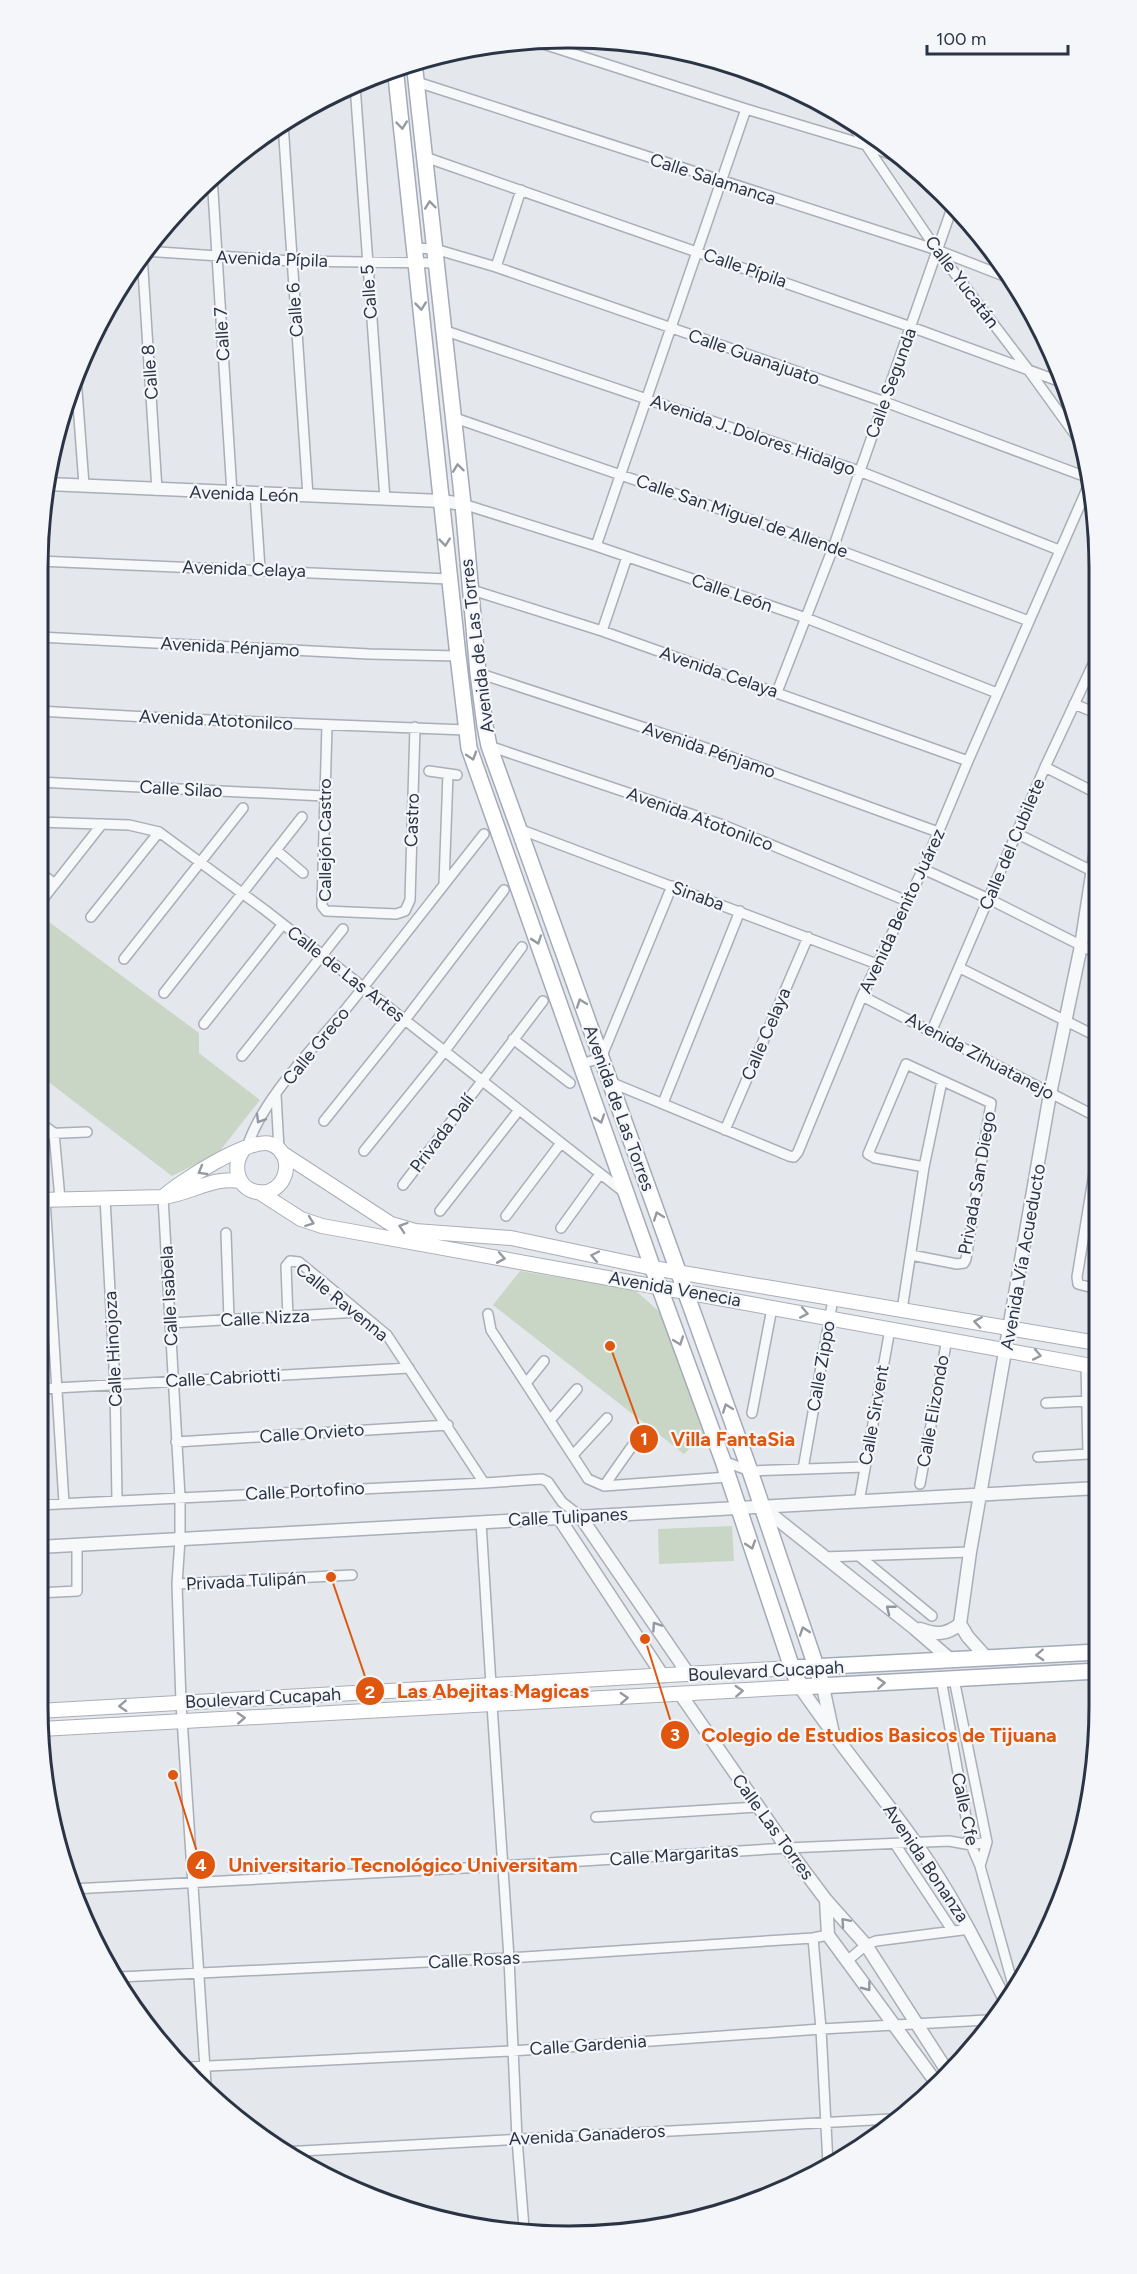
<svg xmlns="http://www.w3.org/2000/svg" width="1137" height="2274" font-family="Figtree,sans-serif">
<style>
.green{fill:#c9d6c5}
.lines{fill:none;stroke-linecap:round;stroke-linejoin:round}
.minor-casing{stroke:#a9aeb7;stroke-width:12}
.tertiary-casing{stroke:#a9aeb7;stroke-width:15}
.secondary-casing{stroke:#a9aeb7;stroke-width:16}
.primary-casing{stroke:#a3abb8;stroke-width:18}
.minor{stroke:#f7f8fa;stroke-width:9}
.tertiary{stroke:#f7f8fa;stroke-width:12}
.secondary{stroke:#fff;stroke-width:14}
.primary{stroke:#fff;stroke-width:15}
.oneway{stroke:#959aa2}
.oneway2{stroke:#9196a0}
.labels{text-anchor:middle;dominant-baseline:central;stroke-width:4.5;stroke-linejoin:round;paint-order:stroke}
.street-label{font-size:18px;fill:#2b3445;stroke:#f4f6f9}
.rim{fill:none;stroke:#2b3445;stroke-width:3}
.leader{fill:none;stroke:#df570f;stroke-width:2}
.callout-dot{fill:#df570f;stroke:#f4f6f9;stroke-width:2}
.mark-label{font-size:18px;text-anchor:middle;font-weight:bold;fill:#fff}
.callout-label{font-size:20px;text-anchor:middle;font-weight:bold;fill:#df570f;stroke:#f4f6f9;stroke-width:4.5;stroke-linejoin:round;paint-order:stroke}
</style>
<rect width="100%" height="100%" fill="#e4e7ec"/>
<path class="green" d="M38 909 49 922 199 1033V1053L260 1100 215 1157 206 1159 172 1176 38 1074Z
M520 1271 635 1290 663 1315 706 1432 684 1454 493 1305Z
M732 1526 734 1561 659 1564 658 1529Z"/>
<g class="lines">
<defs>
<path id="minor" d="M534 41 746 109 866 145 904 159
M417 82 937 250 1009 278
M355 85 385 499
M849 120 937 250 1027 368 1079 440
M283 123 308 496
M425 157 911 327 1064 383
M212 176 232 493
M414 248 435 249 496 267 885 402 1089 478
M144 251 292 261 436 263
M142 254 157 490
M496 267 521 190
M443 330 859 471 1059 550
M76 377 84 485
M452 417 833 548 1029 621
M255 494 260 569
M463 504 596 546 806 618 997 693
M596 546 746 109
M39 561 449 579
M469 589 602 631 968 761
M602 631 627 557
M39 637 369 654 458 656
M478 673 709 749 938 832
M777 692 833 548 952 208
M1074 704 1096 713
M38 711 183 719 466 730
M327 725 322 906 326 911 396 914 405 911 410 900 415 727
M489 746 723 825 907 901
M1045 767 1096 793
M429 771 457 775
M38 782 324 796
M38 822 129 825 159 832 265 910 625 1193
M519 829 877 964
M1018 834 1096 873
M276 850 303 873
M923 869 989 899 1096 953
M38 871 55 884
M444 884 448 774
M43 899 102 824
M91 917 159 832
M124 959 243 808
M960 968 1096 1036
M164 993 302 817
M862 996 1097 1117
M204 1024 283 924
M932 1030 1045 767 1095 660
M513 1039 570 1083
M242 1056 343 929
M581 1064 601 1058 672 886
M610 1082 789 1156 794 1157 798 1152 862 996 923 869 968 761 1090 482
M276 1095 279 1149
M663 1103 740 911
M38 1121 54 1133 60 1199
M324 1121 405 1020 504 890
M725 1130 808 937
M38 1134 87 1132
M247 1147C263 1098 312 1050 345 1010 392 952 438 892 484 834
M364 1151 444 1052 522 947
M1097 1155 1077 1277 1078 1284 1097 1289
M403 1185 543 1001
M163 1197 180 1497V1539L177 1584 181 1703 206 2084
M105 1198 115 1385 117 1500
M45 1199 64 1503
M440 1211 519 1110
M506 1216 561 1143
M561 1228 600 1174
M226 1233 229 1319
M911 1255 957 1264 964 1263 966 1259 991 1103 906 1064 868 1154 875 1158 924 1167
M902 1310 924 1167 942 1081
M488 1314 491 1330 588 1479 604 1486 728 1477
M288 1318 286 1266 290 1261 299 1262 387 1335 484 1483
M171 1323 359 1312
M527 1382 544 1361
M38 1389 409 1368
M1046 1403 1088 1401
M752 1413 772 1308
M551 1419 577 1389
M176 1442 448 1425
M573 1455 607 1418
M1038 1457 1088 1454 1086 1365
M723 1461 750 1471 864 1467
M803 1469 833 1299
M920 1484 947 1339
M604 1486 637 1439
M859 1502 890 1329
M38 1505 484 1483 542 1479 548 1482 562 1502 580 1516
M481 1522 491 1685
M859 1556 932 1616
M824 1557 970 1552
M177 1584 352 1575
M38 1593 77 1591V1544
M941 1679 971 1845 980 1866 1013 1985
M954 1679 987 1842 980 1866
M492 1705 509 1958 517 2139 524 2228
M596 1817 757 1807
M895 1844 952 1930
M72 1889 502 1866 787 1848 949 1841 971 1845 987 1842
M813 1938 821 2029 828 2164
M847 1961 866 1945 876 1941 970 1929
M120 1977 509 1958 813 1938 828 1935
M188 2067 512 2051 821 2029 987 2020
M283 2152 891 2119
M601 2231 654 2227"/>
<path id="tertiary" d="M47 484 441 501 463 504
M762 1507 914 1628 951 1660
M580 1516 689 1675
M559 1518 663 1676
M38 1547 1098 1488
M920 1629C937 1635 946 1635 960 1624
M986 1657 968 1637 960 1624 970 1552 1050 1094 1081 946 1096 849
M800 1687C837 1741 878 1790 915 1842 950 1891 977 1944 1004 1998
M823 1687 832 1729
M681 1695 787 1848 826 1900 866 1945 949 2074
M826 1900 828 1935 938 2085"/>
<path id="secondary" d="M282 1153 391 1224 415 1231 511 1238 653 1268 1097 1343
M259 1192 301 1219 322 1226 1097 1367
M163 1197C179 1182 251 1136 271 1144 298 1155 286 1197 257 1192 236 1188 232 1164 244 1149
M38 1200 163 1197C190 1194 213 1176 240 1181
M38 1711 792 1668
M41 1729 800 1687"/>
<path id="primary" d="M414 62 463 504 478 673 485 726 489 746 750 1471 823 1687
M395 67 458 656 469 748 659 1286 723 1461 792 1668 800 1687 1098 1671
M792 1668 1098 1652"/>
</defs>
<use href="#minor" class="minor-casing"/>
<use href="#tertiary" class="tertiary-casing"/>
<use href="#secondary" class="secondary-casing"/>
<use href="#primary" class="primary-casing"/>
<use href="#minor" class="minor"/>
<use href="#tertiary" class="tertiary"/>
<use href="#secondary" class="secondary"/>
<use href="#primary" class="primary"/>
</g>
<defs><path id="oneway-chevron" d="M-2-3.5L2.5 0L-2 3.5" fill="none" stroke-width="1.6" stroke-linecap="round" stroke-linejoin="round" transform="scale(1.5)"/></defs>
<g class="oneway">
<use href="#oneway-chevron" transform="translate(402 125) rotate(84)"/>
<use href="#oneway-chevron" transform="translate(430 205) rotate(-96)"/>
<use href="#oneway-chevron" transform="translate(421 306) rotate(84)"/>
<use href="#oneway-chevron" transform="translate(458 468) rotate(-97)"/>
<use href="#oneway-chevron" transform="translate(445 542) rotate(84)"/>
<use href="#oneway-chevron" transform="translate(472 756) rotate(72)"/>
<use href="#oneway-chevron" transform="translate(537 940) rotate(71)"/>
<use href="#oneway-chevron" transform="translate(581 1003) rotate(-110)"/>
<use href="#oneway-chevron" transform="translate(600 1119) rotate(71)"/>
<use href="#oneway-chevron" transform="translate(202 1171) rotate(150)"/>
<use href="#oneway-chevron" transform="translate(658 1216) rotate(-110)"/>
<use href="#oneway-chevron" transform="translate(310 1222) rotate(20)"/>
<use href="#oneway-chevron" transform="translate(403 1227) rotate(-162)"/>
<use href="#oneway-chevron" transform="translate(595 1256) rotate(-168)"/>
<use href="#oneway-chevron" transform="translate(501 1258) rotate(10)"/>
<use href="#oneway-chevron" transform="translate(804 1313) rotate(11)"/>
<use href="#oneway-chevron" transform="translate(978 1322) rotate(-171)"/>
<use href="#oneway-chevron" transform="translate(679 1341) rotate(70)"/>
<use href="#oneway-chevron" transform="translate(1037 1355) rotate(11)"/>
<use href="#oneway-chevron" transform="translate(727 1408) rotate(-110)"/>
<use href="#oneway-chevron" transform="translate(751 1545) rotate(72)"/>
<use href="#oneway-chevron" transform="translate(804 1631) rotate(-109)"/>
<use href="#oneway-chevron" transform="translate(1040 1655) rotate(177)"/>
<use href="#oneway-chevron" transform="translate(881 1683) rotate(-4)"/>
<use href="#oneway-chevron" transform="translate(739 1691) rotate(-3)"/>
<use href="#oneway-chevron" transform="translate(624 1698) rotate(-3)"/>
<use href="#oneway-chevron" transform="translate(123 1706) rotate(177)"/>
<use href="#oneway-chevron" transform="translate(241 1718) rotate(-3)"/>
</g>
<g class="oneway2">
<use href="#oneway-chevron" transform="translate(260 1119) rotate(121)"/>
<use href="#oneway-chevron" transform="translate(890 1609) rotate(-142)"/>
<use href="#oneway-chevron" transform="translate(656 1626) rotate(-124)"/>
<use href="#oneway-chevron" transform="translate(845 1922) rotate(-131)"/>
<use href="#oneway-chevron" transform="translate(867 1987) rotate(53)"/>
</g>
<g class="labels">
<g class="street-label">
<text transform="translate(713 179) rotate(18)">Calle Salamanca</text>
<text transform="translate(272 259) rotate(2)">Avenida Pípila</text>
<text transform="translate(745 268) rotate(19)">Calle Pípila</text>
<text transform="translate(962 282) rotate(53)">Calle Yucatán</text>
<text transform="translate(369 292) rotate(-94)">Calle 5</text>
<text transform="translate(295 310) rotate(-94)">Calle 6</text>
<text transform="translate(222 334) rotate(-93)">Calle 7</text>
<text transform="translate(754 357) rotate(19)">Calle Guanajuato</text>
<text transform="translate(150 372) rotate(-94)">Calle 8</text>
<text transform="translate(891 383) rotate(-70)">Calle Segunda</text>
<text transform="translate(753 435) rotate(19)">Avenida J. Dolores Hidalgo</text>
<text transform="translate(244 494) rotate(2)">Avenida León</text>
<text transform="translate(742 516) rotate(19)">Calle San Miguel de Allende</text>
<text transform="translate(244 569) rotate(2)">Avenida Celaya</text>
<text transform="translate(732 593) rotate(19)">Calle León</text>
<text transform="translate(477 646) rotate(-97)">Avenida de Las Torres</text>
<text transform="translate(230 647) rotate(3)">Avenida Pénjamo</text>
<text transform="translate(719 672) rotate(19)">Avenida Celaya</text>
<text transform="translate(216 720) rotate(3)">Avenida Atotonilco</text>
<text transform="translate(709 750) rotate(19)">Avenida Pénjamo</text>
<text transform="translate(181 789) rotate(3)">Calle Silao</text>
<text transform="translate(700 819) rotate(20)">Avenida Atotonilco</text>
<text transform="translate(412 820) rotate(-88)">Castro</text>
<text transform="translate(325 840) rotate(-90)">Callejón Castro</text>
<text transform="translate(1012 844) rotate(-67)">Calle del Cubilete</text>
<text transform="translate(698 896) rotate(20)">Sinaba</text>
<text transform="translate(902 911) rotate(-65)">Avenida Benito Juárez</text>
<text transform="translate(346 974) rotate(38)">Calle de Las Artes</text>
<text transform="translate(766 1034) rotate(-67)">Calle Celaya</text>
<text transform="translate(316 1046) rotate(-51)">Calle Greco</text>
<text transform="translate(980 1056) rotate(28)">Avenida Zihuatanejo</text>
<text transform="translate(619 1108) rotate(70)">Avenida de Las Torres</text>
<text transform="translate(442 1133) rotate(-53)">Privada Dalí</text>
<text transform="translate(977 1183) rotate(-80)">Privada San Diego</text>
<text transform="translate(1023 1257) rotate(-80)">Avenida Vía Acueducto</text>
<text transform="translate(675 1289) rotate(10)">Avenida Venecia</text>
<text transform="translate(169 1296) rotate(-93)">Calle Isabela</text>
<text transform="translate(342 1302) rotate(39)">Calle Ravenna</text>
<text transform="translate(265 1318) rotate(-3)">Calle Nizza</text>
<text transform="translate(113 1349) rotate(-93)">Calle Hinojoza</text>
<text transform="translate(821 1366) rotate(-80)">Calle Zippo</text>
<text transform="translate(223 1378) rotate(-3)">Calle Cabriotti</text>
<text transform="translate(933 1411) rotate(-80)">Calle Elizondo</text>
<text transform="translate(874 1415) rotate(-80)">Calle Sirvent</text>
<text transform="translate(312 1433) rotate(-4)">Calle Orvieto</text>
<text transform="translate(305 1491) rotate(-3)">Calle Portofino</text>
<text transform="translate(568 1517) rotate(-3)">Calle Tulipanes</text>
<text transform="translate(246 1581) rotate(-3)">Privada Tulipán</text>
<text transform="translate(766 1671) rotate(-3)">Boulevard Cucapah</text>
<text transform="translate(263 1698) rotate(-3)">Boulevard Cucapah</text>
<text transform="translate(965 1809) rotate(78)">Calle Cfe</text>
<text transform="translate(773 1827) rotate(54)">Calle Las Torres</text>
<text transform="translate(674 1855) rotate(-4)">Calle Margaritas</text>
<text transform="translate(926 1863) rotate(56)">Avenida Bonanza</text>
<text transform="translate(474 1960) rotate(-3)">Calle Rosas</text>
<text transform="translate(588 2045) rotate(-4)">Calle Gardenia</text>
<text transform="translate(587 2135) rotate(-3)">Avenida Ganaderos</text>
</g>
</g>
<path d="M0 0H1137V2274H0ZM568 48H569A520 520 0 0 1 1089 568V1706A520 520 0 0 1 569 2226H568A520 520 0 0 1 48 1706V568A520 520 0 0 1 568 48Z" fill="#f4f6f9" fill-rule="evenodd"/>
<path class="rim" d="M568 48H569A520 520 0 0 1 1089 568V1706A520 520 0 0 1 569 2226H568A520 520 0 0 1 48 1706V568A520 520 0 0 1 568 48Z"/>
<path class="leader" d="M610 1346L644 1439M331 1577L370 1691M645 1639L675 1735M173 1775L201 1865"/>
<g class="callout-dot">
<circle cx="610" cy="1346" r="6"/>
<circle cx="331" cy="1577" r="6"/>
<circle cx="645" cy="1639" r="6"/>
<circle cx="173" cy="1775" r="6"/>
<circle cx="644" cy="1439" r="15"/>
<circle cx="370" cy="1691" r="15"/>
<circle cx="675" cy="1735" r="15"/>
<circle cx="201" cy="1865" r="15"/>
</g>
<g class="mark-label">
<text x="644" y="1445">1</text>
<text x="370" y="1698">2</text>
<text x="675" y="1741">3</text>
<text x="201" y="1871">4</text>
</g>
<g class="callout-label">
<text x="733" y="1446">Villa FantaSia</text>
<text x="493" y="1698">Las Abejitas Magicas</text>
<text x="879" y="1742">Colegio de Estudios Basicos de Tijuana</text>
<text x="403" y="1872">Universitario Tecnológico Universitam</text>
</g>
<path d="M927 45v9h141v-9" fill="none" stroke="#2b3445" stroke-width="3"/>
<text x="936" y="45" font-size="18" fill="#2b3445" stroke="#f4f6f9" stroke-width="4.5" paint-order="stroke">100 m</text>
</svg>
